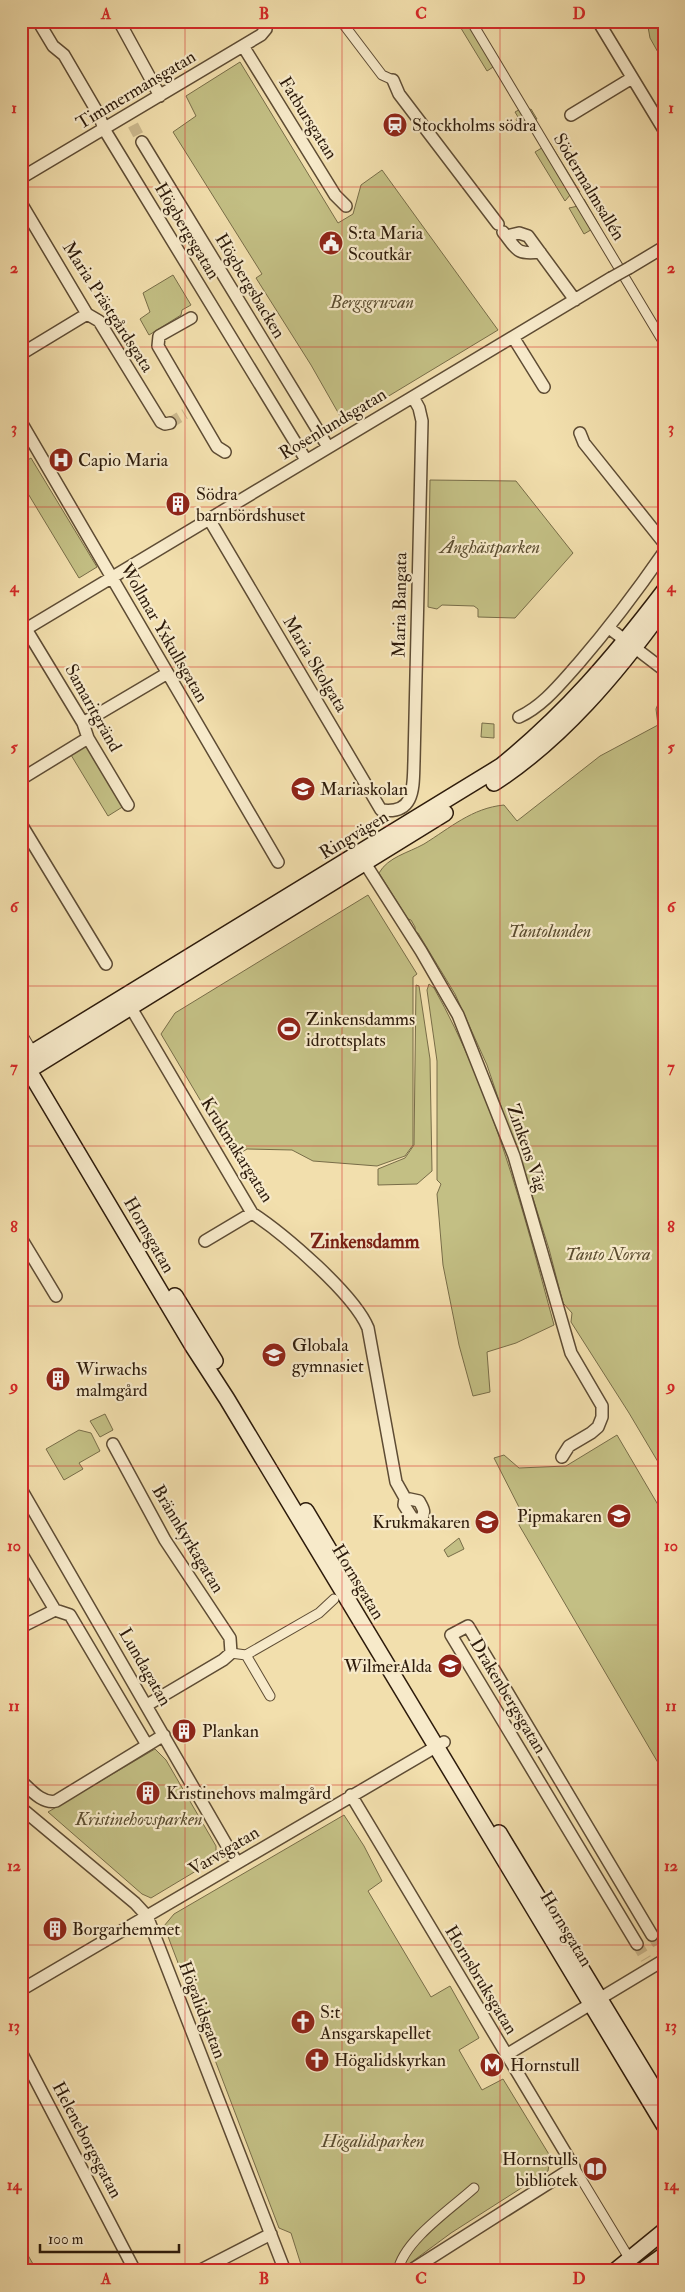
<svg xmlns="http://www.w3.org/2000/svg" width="685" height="2292" font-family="'IM FELL Double Pica',serif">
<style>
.green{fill:#c3bf84;stroke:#786d48}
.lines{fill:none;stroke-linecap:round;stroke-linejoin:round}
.minor-tunnel{stroke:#cbb88d;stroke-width:11;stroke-dasharray:11 5.5;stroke-linecap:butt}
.pedestrian-casing{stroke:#5e4c34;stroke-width:11}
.minor-casing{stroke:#5e4c34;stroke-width:14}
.tertiary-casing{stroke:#5e4c34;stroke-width:16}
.secondary-casing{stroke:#2d1b0b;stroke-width:18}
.pedestrian{stroke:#f7eaca;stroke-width:9}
.minor{stroke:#f7eaca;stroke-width:11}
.tertiary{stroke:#f7eaca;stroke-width:14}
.secondary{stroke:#f7eaca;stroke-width:15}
.minor-bridge-casing{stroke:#5e4c34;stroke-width:14;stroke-linecap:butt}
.minor-bridge{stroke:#f7eaca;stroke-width:11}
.grid{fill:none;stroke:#d62828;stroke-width:1;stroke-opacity:0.55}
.labels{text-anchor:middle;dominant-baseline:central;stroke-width:4.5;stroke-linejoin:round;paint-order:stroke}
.street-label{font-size:18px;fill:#2d1b0b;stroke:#f7eaca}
.poi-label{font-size:18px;fill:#2d1b0b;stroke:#f7eaca;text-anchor:start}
.park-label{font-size:18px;font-style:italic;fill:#5a4c2f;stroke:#f7eaca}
.neighbourhood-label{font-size:19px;font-weight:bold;fill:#7a1f14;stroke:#f7eaca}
.neatline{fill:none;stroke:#d62828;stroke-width:2}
.grid-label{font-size:16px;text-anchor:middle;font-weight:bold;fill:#d62828}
</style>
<rect width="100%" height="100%" fill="#f2dfad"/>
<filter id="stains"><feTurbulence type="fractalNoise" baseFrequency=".004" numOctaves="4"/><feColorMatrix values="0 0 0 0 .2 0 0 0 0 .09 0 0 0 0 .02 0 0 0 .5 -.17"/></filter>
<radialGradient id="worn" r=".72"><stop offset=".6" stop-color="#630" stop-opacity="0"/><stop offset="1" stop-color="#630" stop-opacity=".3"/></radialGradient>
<path class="green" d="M466 21H476L501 62 487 71 459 25Z
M647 21H664V63L650 38Z
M240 62 338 223 353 214 361 185 382 170 498 330 344 423 311 365 256 278 262 274 173 132 196 116 186 96Z
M526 106 529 110 531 109 537 119 524 124 521 129 516 119 518 117 515 112Z
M550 143 580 192 571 194 565 201 535 152Z
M584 199 599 225 584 234 569 208 578 206Z
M173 275 191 305 182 310 181 315 149 335 140 319 150 312 143 293Z
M31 458 97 567 79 578 21 482V464Z
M430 480 516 481 573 553 515 618 478 617V609L474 606 442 605 437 609 428 607Z
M664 689V1472L629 1413 571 1322 572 1313 563 1303 549 1249 515 1141 512 1139 487 1065 455 994 418 933 415 932V927L411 920 408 919 379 873C388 857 408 853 424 844 450 828 472 808 504 805L517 821 600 756 658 725 656 709Z
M482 723 494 724V738L481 737Z
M87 744 124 806 108 816 71 755Z
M368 895 417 974 413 977V1145L405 1156 377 1166 313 1161 292 1150 247 1149 234 1157 161 1034 175 1013Z
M429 984 434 988C493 1093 523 1210 554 1325L516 1343 487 1352 490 1392 473 1396 459 1345 443 1265 437 1194 441 1184 437 1180V1061L427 990Z
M416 985 419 986 430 1059 432 1171 417 1184 378 1185V1169L405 1158 414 1145Z
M105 1414 113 1430 100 1437 90 1421Z
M79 1430 91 1433 100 1451 79 1463 83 1469 64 1480 46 1449Z
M617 1435 664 1515V1773L519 1525 522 1513 494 1458 504 1455 519 1468 566 1466Z
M459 1538 464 1549 448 1557 444 1550Z
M155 1749 166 1760 216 1846V1859L151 1898 142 1894 48 1812Z
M344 1815 364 1846 382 1881 368 1891 431 1997 450 1986 477 2034 479 2038 459 2050 482 2090 503 2079 550 2156 548 2171 451 2233 409 2264 388 2265 379 2271H303L291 2233 279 2228 164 1926 174 1914Z
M21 2243 37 2271H21Z"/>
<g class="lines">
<path class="minor-tunnel" d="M133 125 142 142
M170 423 185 414
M652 1935 661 1949
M637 1944 646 1959"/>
<defs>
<path id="pedestrian" d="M341 21 382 75 393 80
M471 21 664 343
M231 1653 246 1655 319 1613 334 1599
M246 1655 270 1696
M574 2167 629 2258
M398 2271C403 2241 452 2208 474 2188"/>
<path id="minor" d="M38 21 53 46 64 55 99 115 104 129 306 460
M119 21 160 96
M598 21 664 130
M243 46 335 195 346 206
M393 80 399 94 498 224
M571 115 632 78
M142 142 328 447
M21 178 261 35 266 29 264 21
M21 203 87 314 99 321 161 422 165 424 170 423
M503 232C517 249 515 255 540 252
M507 236 519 233 528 236 575 300
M629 268 664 247
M191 318 159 336 158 346 217 447 225 452
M513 337 544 387
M21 354 87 314
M21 422 278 862
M580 433 584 443 664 543
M209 519 381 810C416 815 413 786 414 761L422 421 419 408 413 397
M609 628 664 670
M26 629 83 723 88 738 128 805
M21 632 611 278
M519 717C543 706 560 684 578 664 609 628 637 591 664 552
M83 723 166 674
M21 779 88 738
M21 824 106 964
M361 857 421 951 458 1015 514 1156 571 1353 602 1406V1417L598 1427 591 1433 569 1446 562 1457
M127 1001 252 1213C284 1234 354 1294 368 1328L396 1482 405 1498 404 1505 413 1519H421C426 1512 423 1508 419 1501L405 1498
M21 1238 56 1296
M205 1241 252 1213
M113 1444 165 1540 230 1638 231 1653 223 1660 147 1705
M21 1489 237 1863
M21 1553 55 1610
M55 1610 70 1615 147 1745
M21 1627 55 1610
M21 1781C31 1790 42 1804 56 1801L164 1735
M351 1795 574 2167 410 2271
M21 1808 135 1903 147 1916 285 2271
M637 1944 451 1635 468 1626 652 1935
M21 1990 444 1742
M21 2052 135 2271
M506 2055 664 1960
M199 2271 271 2234"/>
<path id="tertiary" d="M21 1037 31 1054"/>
<path id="secondary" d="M664 591C613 658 566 713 501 766L22 1059 192 1345 227 1399 664 2125
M494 783C562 739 617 673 664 608
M29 1070 445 813
M175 1296 215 1361
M306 1511 353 1590
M499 1833 664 2105
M615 2271 664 2231
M642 2271 664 2255"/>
</defs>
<use href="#pedestrian" class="pedestrian-casing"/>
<use href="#minor" class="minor-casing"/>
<use href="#tertiary" class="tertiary-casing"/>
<use href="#secondary" class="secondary-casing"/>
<use href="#pedestrian" class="pedestrian"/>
<use href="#minor" class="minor"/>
<use href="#tertiary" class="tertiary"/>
<use href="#secondary" class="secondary"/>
<defs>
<path id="minor-bridge" d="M611 278 629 268"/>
</defs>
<use href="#minor-bridge" class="minor-bridge-casing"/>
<use href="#minor-bridge" class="minor-bridge"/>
</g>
<path class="grid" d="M185 21V2271M342 21V2271M500 21V2271M21 187H664M21 347H664M21 507H664M21 667H664M21 826H664M21 986H664M21 1146H664M21 1306H664M21 1466H664M21 1625H664M21 1785H664M21 1945H664M21 2105H664"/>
<defs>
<symbol id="station-disc" viewBox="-11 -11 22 22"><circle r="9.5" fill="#8f2418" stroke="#f7eaca"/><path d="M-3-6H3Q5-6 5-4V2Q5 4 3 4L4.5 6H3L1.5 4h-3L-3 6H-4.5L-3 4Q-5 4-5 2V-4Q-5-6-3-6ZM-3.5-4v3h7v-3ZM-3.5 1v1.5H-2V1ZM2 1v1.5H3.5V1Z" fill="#fff"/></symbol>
<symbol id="civic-disc" viewBox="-11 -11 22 22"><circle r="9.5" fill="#8f2418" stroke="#f7eaca"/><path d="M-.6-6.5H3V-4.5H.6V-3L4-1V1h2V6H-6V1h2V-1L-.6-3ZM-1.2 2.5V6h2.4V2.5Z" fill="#fff"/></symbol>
<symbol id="hospital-disc" viewBox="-11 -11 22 22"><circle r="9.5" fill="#8f2418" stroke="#f7eaca"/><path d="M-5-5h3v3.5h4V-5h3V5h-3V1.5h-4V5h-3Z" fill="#fff"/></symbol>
<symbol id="building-disc" viewBox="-11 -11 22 22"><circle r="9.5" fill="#8f2418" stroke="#f7eaca"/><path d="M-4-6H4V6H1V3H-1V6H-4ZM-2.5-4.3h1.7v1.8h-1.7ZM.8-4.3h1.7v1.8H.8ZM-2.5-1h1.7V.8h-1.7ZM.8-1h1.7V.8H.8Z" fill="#fff"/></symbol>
<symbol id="school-disc" viewBox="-11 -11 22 22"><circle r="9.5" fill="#8f2418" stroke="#f7eaca"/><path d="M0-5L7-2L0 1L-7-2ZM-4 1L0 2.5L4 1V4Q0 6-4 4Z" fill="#fff"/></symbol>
<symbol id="stadium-disc" viewBox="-11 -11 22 22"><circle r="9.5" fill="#8f2418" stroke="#f7eaca"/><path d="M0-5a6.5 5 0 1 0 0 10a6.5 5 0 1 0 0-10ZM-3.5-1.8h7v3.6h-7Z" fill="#fff"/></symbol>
<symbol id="church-disc" viewBox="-11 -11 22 22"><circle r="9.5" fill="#8f2418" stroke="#f7eaca"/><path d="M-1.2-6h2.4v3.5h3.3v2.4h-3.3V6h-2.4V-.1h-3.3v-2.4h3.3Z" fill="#fff"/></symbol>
<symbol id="metro-disc" viewBox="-11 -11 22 22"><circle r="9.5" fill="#8f2418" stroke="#f7eaca"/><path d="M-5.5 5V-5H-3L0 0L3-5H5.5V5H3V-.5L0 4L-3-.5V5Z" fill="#fff"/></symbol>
<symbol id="library-disc" viewBox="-11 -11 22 22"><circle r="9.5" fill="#8f2418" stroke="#f7eaca"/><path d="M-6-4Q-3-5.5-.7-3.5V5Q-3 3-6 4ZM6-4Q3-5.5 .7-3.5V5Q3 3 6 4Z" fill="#fff"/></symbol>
</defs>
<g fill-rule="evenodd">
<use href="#station-disc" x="381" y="111" width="28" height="28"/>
<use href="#civic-disc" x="317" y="229" width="28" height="28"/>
<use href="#hospital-disc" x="47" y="446" width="28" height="28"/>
<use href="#building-disc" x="164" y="490" width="28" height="28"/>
<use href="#school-disc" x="289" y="775" width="28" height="28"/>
<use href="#stadium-disc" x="275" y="1015" width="28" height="28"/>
<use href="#school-disc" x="260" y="1341" width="28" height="28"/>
<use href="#building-disc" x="44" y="1365" width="28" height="28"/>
<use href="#school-disc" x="605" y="1502" width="28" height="28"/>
<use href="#school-disc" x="473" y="1508" width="28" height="28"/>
<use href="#school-disc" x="436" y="1652" width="28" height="28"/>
<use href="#building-disc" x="170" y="1717" width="28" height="28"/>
<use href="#building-disc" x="134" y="1779" width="28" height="28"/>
<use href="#building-disc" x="41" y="1915" width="28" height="28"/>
<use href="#church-disc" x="289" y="2008" width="28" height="28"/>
<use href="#church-disc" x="303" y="2046" width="28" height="28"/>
<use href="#metro-disc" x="478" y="2051" width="28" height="28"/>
<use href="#library-disc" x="581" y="2155" width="28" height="28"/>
</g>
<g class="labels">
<g class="street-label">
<text transform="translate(136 90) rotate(-31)">Timmermansgatan</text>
<text transform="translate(308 118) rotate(58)">Fatbursgatan</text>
<text transform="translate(589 187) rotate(59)">Södermalmsallén</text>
<text transform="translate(187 231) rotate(59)">Högbergsgatan</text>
<text transform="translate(250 286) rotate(59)">Högbergsbacken</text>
<text transform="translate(108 307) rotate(57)">Maria Prästgårdsgata</text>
<text transform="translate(333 424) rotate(-31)">Rosenlundsgatan</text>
<text transform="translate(400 605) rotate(-89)">Maria Bangata</text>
<text transform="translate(164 633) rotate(60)">Wollmar Yxkullsgatan</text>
<text transform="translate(315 664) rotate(59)">Maria Skolgata</text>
<text transform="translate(93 708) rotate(61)">Samaritgränd</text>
<text transform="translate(354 835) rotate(-31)">Ringvägen</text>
<text transform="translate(527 1148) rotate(71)">Zinkens Väg</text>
<text transform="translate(237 1150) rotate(58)">Krukmakargatan</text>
<text transform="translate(149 1235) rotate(60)">Hornsgatan</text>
<text transform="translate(188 1539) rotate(59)">Brännkyrkagatan</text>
<text transform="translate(358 1582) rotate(59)">Hornsgatan</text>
<text transform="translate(145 1667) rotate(60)">Lundagatan</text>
<text transform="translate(508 1696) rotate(59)">Drakenbergsgatan</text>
<text transform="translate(224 1851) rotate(-31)">Varvsgatan</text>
<text transform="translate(566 1929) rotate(59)">Hornsgatan</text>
<text transform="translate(481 1980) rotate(59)">Hornsbruksgatan</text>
<text transform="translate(202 2010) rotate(69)">Högalidsgatan</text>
<text transform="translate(87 2140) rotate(62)">Heleneborgsgatan</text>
</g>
<g class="poi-label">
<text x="412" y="125">Stockholms södra</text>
<text x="348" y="233">S:ta Maria<tspan x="348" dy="21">Scoutkår</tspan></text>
<text x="78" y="460">Capio Maria</text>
<text x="196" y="494">Södra<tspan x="196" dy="21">barnbördshuset</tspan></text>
<text x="320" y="789">Mariaskolan</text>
<text x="306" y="1019">Zinkensdamms<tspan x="306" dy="21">idrottsplats</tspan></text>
<text x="292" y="1345">Globala<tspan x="292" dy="21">gymnasiet</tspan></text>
<text x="76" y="1369">Wirwachs<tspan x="76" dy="21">malmgård</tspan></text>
<text x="602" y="1516" text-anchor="end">Pipmakaren</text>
<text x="470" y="1522" text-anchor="end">Krukmakaren</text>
<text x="432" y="1666" text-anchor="end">WilmerAlda</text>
<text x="202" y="1731">Plankan</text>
<text x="166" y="1793">Kristinehovs malmgård</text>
<text x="72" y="1929">Borgarhemmet</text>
<text x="320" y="2012">S:t<tspan x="320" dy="21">Ansgarskapellet</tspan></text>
<text x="334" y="2060">Högalidskyrkan</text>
<text x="510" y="2065">Hornstull</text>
<text x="578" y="2159" text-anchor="end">Hornstulls<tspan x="578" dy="21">bibliotek</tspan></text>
</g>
<g class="park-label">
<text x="372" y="302">Bergsgruvan</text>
<text x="490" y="547">Ånghästparken</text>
<text x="550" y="931">Tantolunden</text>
<text x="608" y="1254">Tanto Norra</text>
<text x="139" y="1819">Kristinehovsparken</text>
<text x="373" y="2141">Högalidsparken</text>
</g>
<g class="neighbourhood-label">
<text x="365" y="1242">Zinkensdamm</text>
</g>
</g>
<rect width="685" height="2292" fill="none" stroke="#f2dfad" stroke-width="55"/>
<path d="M40 2244v8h139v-8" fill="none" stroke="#2d1b0b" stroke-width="2.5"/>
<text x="48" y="2244" font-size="15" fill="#2d1b0b" stroke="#f7eaca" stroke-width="4" paint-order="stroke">100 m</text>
<rect x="28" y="28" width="630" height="2236" class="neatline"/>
<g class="grid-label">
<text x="106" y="19">A</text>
<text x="264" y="19">B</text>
<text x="421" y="19">C</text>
<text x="579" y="19">D</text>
<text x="14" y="113">1</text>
<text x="671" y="113">1</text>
<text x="14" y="273">2</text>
<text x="671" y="273">2</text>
<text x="14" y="433">3</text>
<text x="671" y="433">3</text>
<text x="14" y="592">4</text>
<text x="671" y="592">4</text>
<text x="14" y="752">5</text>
<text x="671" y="752">5</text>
<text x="14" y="912">6</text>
<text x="671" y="912">6</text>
<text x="14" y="1072">7</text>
<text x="671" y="1072">7</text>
<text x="14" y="1232">8</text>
<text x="671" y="1232">8</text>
<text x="14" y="1391">9</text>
<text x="671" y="1391">9</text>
<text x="14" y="1551">10</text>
<text x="671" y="1551">10</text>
<text x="14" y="1711">11</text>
<text x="671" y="1711">11</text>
<text x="14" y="1871">12</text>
<text x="671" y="1871">12</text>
<text x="14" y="2031">13</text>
<text x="671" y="2031">13</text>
<text x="14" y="2190">14</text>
<text x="671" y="2190">14</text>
<text x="106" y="2284">A</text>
<text x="264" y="2284">B</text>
<text x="421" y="2284">C</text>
<text x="579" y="2284">D</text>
</g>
<rect width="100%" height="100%" filter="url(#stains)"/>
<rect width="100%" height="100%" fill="url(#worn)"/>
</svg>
